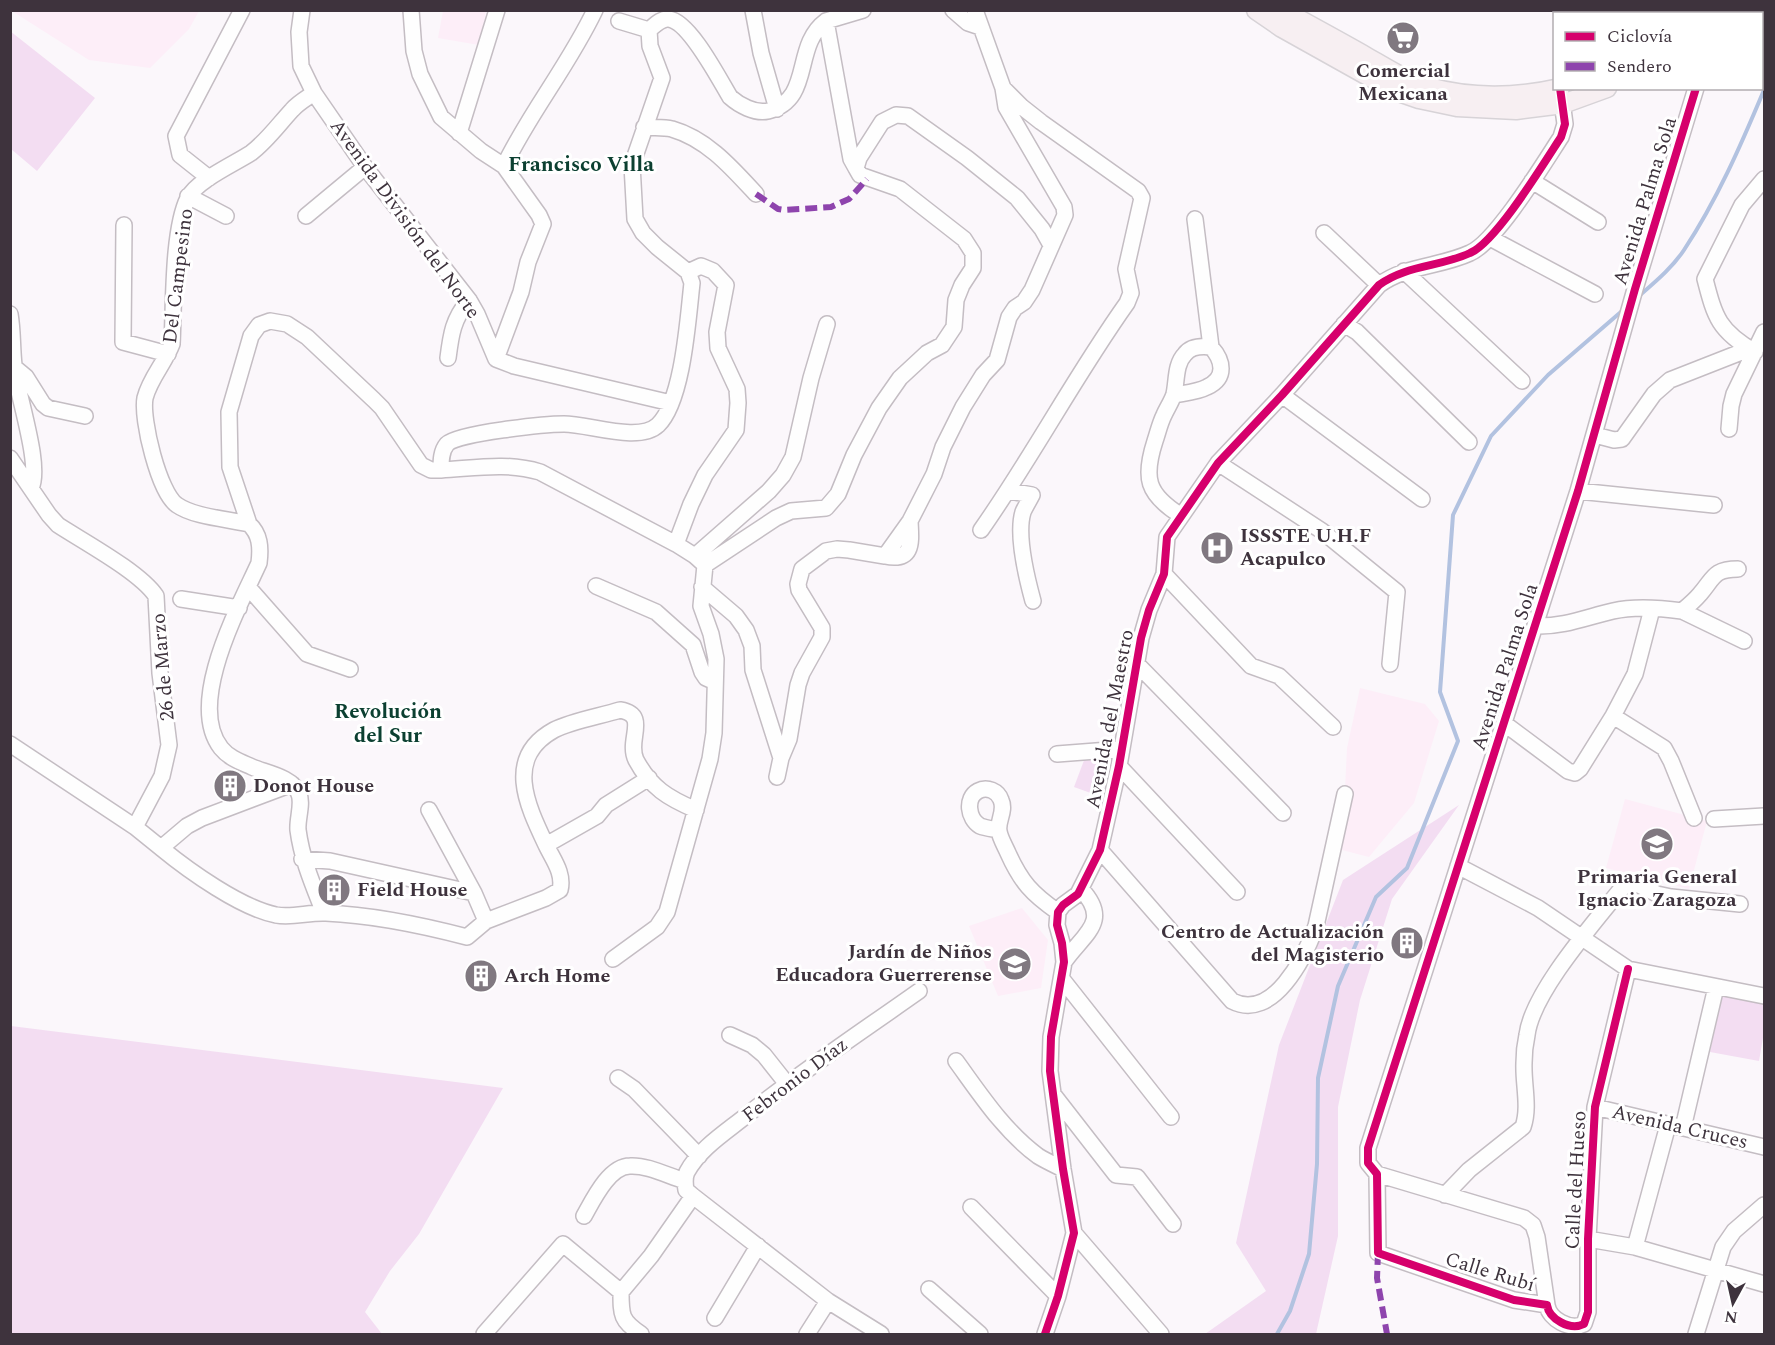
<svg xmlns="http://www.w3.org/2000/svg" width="1775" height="1345" font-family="Spectral,serif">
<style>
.education{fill:#fdeef8}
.green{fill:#f3ddf2}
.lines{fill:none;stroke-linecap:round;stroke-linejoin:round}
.stream{stroke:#b2c2e0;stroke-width:4}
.minor-casing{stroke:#c4bdc3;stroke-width:18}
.major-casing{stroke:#d7d3d7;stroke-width:21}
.minor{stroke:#fefefe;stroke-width:15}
.major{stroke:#f7eff2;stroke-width:18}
.quiet{stroke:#8e44ad;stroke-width:6;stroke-dasharray:12 6;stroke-linecap:butt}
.cycleway-casing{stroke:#fff;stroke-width:11}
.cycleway{stroke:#d6006c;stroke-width:8}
.labels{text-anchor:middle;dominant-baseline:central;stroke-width:6;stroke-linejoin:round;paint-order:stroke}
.poi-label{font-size:20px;font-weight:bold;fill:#3e333d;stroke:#fff;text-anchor:start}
.street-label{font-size:20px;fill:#3e333d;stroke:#fff}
.neighbourhood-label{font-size:21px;font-weight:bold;fill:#0c4031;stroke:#fff}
</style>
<rect width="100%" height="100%" fill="#fbf7fb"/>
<path class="education" d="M12 11H199L189 29 150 68 89 60Z
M443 11H486L479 45 438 38Z
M1360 688 1425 704 1439 721 1414 803 1369 857 1342 850 1347 748Z
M1625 799 1707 821 1689 889 1606 868Z
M1022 908 1048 940 1041 988 998 996 969 926Z"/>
<path class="green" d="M10 31 95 98 37 171 11 149Z
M1086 755 1107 760 1099 796 1074 787Z
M1459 805 1392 899 1360 1000 1338 1107V1236L1316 1334H1205L1266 1291 1236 1243 1279 1045 1343 880Z
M1722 993 1764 1000V1032L1759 1061 1710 1052Z
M11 1026 503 1088 419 1234 390 1271 365 1312 382 1334H11Z"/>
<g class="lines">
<path class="stream" d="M1639 296C1655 282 1672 268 1684 250 1717 200 1741 145 1764 90
M1277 1334 1290 1311 1309 1254 1317 1164 1318 1078 1338 986 1376 897 1407 868 1458 741 1440 692 1453 515 1491 436 1548 375 1622 311"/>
<defs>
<path id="minor" d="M302 10 299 32 301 66 314 93 365 167 469 300 477 314 496 359 514 366 671 403
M411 10 414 51 420 74 441 117 481 151 504 166 539 215 543 224 528 262 521 292 496 359
M753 10 761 53 777 109
M953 10 968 23 980 27
M975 10 1003 88 1022 107 1041 122 1138 191 1142 198 1126 269 1131 293 1127 303C1075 376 1033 456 981 530
M619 21 649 30
M826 21 851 159 856 168
M649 30C655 25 661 18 669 19 690 22 719 79 730 97 739 105 755 114 768 111 814 99 792 46 826 21L863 10
M644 127C653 128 663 127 672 129 707 139 732 168 756 194
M459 133 497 10
M504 166C530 112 569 65 595 10
M209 178 180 155 176 136 242 10
M1532 181 1598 222
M188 196 226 216
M306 216 365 167
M1195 219 1211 347
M124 225 123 342 168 354
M1324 233 1379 285
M1490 238 1595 294
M1404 271 1522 381
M10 314C13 331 12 348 14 365 17 395 42 465 31 488
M1344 324 1357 332 1469 442
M1755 352C1719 331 1715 318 1705 279L1742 205 1764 179
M448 358C451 334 453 319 469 300
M14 367 26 377 43 404 48 408 85 416
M1174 395C1184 393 1198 392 1207 387 1227 378 1223 360 1211 347 1202 346 1191 346 1185 354 1175 364 1177 381 1174 394 1172 401 1167 408 1164 415 1160 423 1158 432 1155 441 1143 478 1147 494 1180 515
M1282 395 1422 499
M1729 429 1731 406 1734 394 1764 332
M1595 435 1614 440 1622 439 1654 394 1670 380 1749 349
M10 458 49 515 58 525C84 542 140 572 156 596L160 673 169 745 162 776 135 827
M1218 463 1322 531 1397 592 1390 664
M441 470C441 461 441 451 447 444 458 433 546 424 564 424 589 424 639 443 658 425 683 401 688 318 692 283L688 272 657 247 643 233 635 219 632 165 662 78 650 46 649 30
M1009 491 1032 495C1029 501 1025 507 1023 512 1016 535 1027 579 1033 601
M1578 491 1714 505
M249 524C228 519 194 517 177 505 159 493 141 419 145 398 150 378 165 363 172 344 174 307 172 230 188 198 196 181 234 164 251 153 267 141 279 124 292 110 298 103 307 98 314 93
M676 544 691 504 705 475 736 430 738 403 737 389 718 348 717 332 726 285 713 271 701 266 688 272
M695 556 769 491 783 475 793 457 811 378 827 324
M885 556C914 562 911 542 910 521
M705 565 776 518 791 511 826 508 838 494 854 455 879 408 900 378 927 353 942 345 954 327 956 300 962 285 973 268V253L964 239 900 189 860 175 856 168 859 158 882 122 896 115 908 116 967 158 1017 198 1042 229 1051 245
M1164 574 1251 666 1279 676 1333 727
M596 586 656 612 693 645 702 672 706 678 715 682
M248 587 307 654 350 669
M702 587 736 616 746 630 752 646 753 670 781 758
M181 599 239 608
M1682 611C1688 606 1695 600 1700 594 1714 578 1713 569 1738 569
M1536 626C1563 627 1587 617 1613 611 1634 606 1661 608 1682 611L1744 641
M1137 664 1283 813
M1613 716 1664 748 1671 761 1694 818
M1505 724 1568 771 1575 773 1580 769 1613 716 1635 674 1652 609
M10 744 135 827 161 848 187 826 202 818 292 784
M1057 754 1122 749
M1119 766 1237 892
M777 777 781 758 789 739 798 685 802 673 822 637V628L799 590 798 584 802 569 826 551 837 549 849 550 885 556 910 521 934 474 943 447 963 407 983 375 997 360 1009 317 1015 308 1024 302 1032 290 1065 215 1064 207 1006 107 1003 88
M429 810 474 893 486 921
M1714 819 1764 816
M998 830C993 829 985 828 980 826 968 819 965 798 978 791 987 786 998 791 1001 800 1006 811 997 821 999 831 1000 838 1005 846 1008 853 1021 882 1032 894 1058 912
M546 845 597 816 606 805 649 778
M161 848C189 871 241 908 276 915 293 918 309 912 326 913 374 915 421 925 467 937L486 921 546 898 560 890C564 874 554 861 547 847 528 807 503 758 554 730 571 721 601 716 620 710 650 715 626 740 636 760 651 788 668 798 696 810
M1100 850 1232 1001C1273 1022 1305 957 1316 926L1345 794
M302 859 330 861 474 893
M1458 866 1538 908 1628 969 1764 996
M324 913C313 885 302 860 298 830 297 819 303 804 299 794 293 777 266 773 252 767 241 762 229 758 221 748 186 703 239 607 259 563 261 547 260 534 249 524L230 467 229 412 251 336 259 325 270 321 287 324 307 337 374 400 382 408 421 465 431 470H441C476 468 507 462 540 472L676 544 695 556 705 565
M613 959 657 927 667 912 710 759 714 733 716 659 711 634 701 606 705 565
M1064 962C1083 934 1112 922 1081 889
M1628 969 1595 1107 1588 1239V1312L1584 1324C1570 1331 1549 1319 1547 1305L1514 1300 1378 1253 1377 1174 1368 1163V1148L1578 491 1635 289 1696 88
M1062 979 1171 1117
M730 1035 752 1045 764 1055 787 1084
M956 1061C980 1094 1004 1131 1038 1156 1046 1161 1055 1165 1063 1169
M618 1078 634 1089 699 1156
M1053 1094 1116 1175 1137 1177 1173 1224
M1595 1107 1764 1147
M1683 1128 1716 987
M1377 1174 1524 1218 1533 1225 1537 1237 1547 1305
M1445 1195 1469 1170 1523 1127C1530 1107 1523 1084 1524 1063 1524 1054 1525 1044 1527 1035 1532 993 1593 924 1621 889L1628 884H1637L1657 894 1671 897 1740 904
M971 1207 1058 1296
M584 1216C593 1200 609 1166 630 1166 648 1165 668 1176 685 1181
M1074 1233 1161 1334
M1588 1239 1635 1247 1764 1284
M1635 1247 1668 1125
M929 1289 980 1334
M715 1318 758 1246
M484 1334 563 1244 621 1292
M641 1334C621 1321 621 1315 621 1292L651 1256 693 1196
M807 1334 828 1301
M881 1334 828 1301 693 1196 686 1190C685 1184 684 1178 687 1172 700 1148 726 1132 747 1115 802 1071 861 1032 919 991
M1045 1334 1058 1296 1074 1233 1063 1169 1050 1071 1051 1037 1064 962 1062 943 1057 925 1058 912 1063 905 1078 894 1100 850 1119 766 1141 638 1149 610 1164 574 1167 537 1218 463 1282 395 1379 285C1406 265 1440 267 1470 253 1496 242 1544 163 1561 137L1565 124 1561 94
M1696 1334 1723 1247 1734 1231 1764 1205"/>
<path id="major" d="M1256 10 1282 28 1393 90 1419 99 1457 107 1516 110 1563 104 1607 88
M1282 10C1311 26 1339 41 1367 57 1387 68 1406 81 1428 87 1472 99 1516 98 1560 88
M1683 14 1687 10
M1708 14 1711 10"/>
</defs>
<use href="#minor" class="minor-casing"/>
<use href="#major" class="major-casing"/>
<use href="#minor" class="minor"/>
<use href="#major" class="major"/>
<path class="quiet" d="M756 194 778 209 784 210 831 207 849 199 867 179
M1378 1253 1377 1278 1387 1334"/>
<defs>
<path id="cycleway" d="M1628 969 1595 1107 1588 1239V1312L1584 1324C1570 1331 1549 1319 1547 1305L1514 1300 1378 1253 1377 1174 1368 1163V1148L1578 491 1635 289 1696 88
M1045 1334 1058 1296 1074 1233 1063 1169 1050 1071 1051 1037 1064 962 1062 943 1057 925 1058 912 1063 905 1078 894 1100 850 1119 766 1141 638 1149 610 1164 574 1167 537 1218 463 1282 395 1379 285C1406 265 1440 267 1470 253 1496 242 1544 163 1561 137L1565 124 1560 88"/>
</defs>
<use href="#cycleway" class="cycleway-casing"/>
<use href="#cycleway" class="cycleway"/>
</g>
<defs>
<symbol id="supermarket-disc" viewBox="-11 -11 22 22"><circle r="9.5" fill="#807880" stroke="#fff"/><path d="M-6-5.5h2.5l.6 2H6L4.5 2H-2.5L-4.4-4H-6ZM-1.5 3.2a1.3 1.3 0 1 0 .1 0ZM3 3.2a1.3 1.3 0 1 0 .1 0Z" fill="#fff"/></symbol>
<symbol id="hospital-disc" viewBox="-11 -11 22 22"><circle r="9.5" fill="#807880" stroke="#fff"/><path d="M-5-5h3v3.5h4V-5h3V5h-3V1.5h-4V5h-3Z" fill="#fff"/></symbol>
<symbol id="building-disc" viewBox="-11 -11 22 22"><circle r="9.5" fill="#807880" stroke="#fff"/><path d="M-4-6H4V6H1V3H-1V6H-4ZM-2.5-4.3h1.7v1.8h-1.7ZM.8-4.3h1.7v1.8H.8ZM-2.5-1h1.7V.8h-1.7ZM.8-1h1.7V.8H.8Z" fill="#fff"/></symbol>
<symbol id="school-disc" viewBox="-11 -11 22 22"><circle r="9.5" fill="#807880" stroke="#fff"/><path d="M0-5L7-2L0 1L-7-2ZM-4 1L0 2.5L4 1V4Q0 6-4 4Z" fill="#fff"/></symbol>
</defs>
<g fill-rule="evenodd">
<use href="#supermarket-disc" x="1384" y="19" width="38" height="38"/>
<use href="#hospital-disc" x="1198" y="529" width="38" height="38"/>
<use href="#building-disc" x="211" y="767" width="38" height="38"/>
<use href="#school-disc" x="1638" y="825" width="38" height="38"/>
<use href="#building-disc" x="315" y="871" width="38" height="38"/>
<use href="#building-disc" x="1388" y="924" width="38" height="38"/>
<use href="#school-disc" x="996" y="945" width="38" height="38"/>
<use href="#building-disc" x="462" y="957" width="38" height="38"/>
</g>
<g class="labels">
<g class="poi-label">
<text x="1403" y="71" text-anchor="middle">Comercial<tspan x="1403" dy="23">Mexicana</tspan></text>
<text x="1240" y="536">ISSSTE U.H.F<tspan x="1240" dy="23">Acapulco</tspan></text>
<text x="253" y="786">Donot House</text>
<text x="1657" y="877" text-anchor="middle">Primaria General<tspan x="1657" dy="23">Ignacio Zaragoza</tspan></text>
<text x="357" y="890">Field House</text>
<text x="1384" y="932" text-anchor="end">Centro de Actualización<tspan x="1384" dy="23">del Magisterio</tspan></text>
<text x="992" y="952" text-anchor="end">Jardín de Niños<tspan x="992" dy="23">Educadora Guerrerense</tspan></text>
<text x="504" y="976">Arch Home</text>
</g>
<g class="street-label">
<text transform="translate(1645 201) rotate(-73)">Avenida Palma Sola</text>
<text transform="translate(405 219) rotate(54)">Avenida División del Norte</text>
<text transform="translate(178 276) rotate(-83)">Del Campesino</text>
<text transform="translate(163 667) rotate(-95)">26 de Marzo</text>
<text transform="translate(1505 667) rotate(-72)">Avenida Palma Sola</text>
<text transform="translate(1110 719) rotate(-79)">Avenida del Maestro</text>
<text transform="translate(795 1080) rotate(-37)">Febronio Díaz</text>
<text transform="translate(1680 1127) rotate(13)">Avenida Cruces</text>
<text transform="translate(1576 1180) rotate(-87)">Calle del Hueso</text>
<text transform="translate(1490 1272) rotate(17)">Calle Rubí</text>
</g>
<g class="neighbourhood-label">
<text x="581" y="165">Francisco Villa</text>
<text x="388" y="712">Revolución<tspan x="388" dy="24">del Sur</tspan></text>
</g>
</g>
<rect width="1775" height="1345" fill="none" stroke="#3e333d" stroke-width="24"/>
<rect x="1553" y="12" width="210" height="78" fill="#ffffff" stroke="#b2adb1" stroke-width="1.5"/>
<rect x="1565" y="32" width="30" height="9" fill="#d6006c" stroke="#b2adb1" stroke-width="1.5"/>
<text x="1607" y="42" font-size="18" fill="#3e333d">Ciclovía</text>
<rect x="1565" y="62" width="30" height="9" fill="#8e44ad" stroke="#b2adb1" stroke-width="1.5"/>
<text x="1607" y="72" font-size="18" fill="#3e333d">Sendero</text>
<g transform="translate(1733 1303) rotate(188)" stroke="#ffffff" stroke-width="4.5" paint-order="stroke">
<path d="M0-4.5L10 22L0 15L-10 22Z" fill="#3e333d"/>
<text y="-9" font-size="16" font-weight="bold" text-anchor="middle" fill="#3e333d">N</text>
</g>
</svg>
